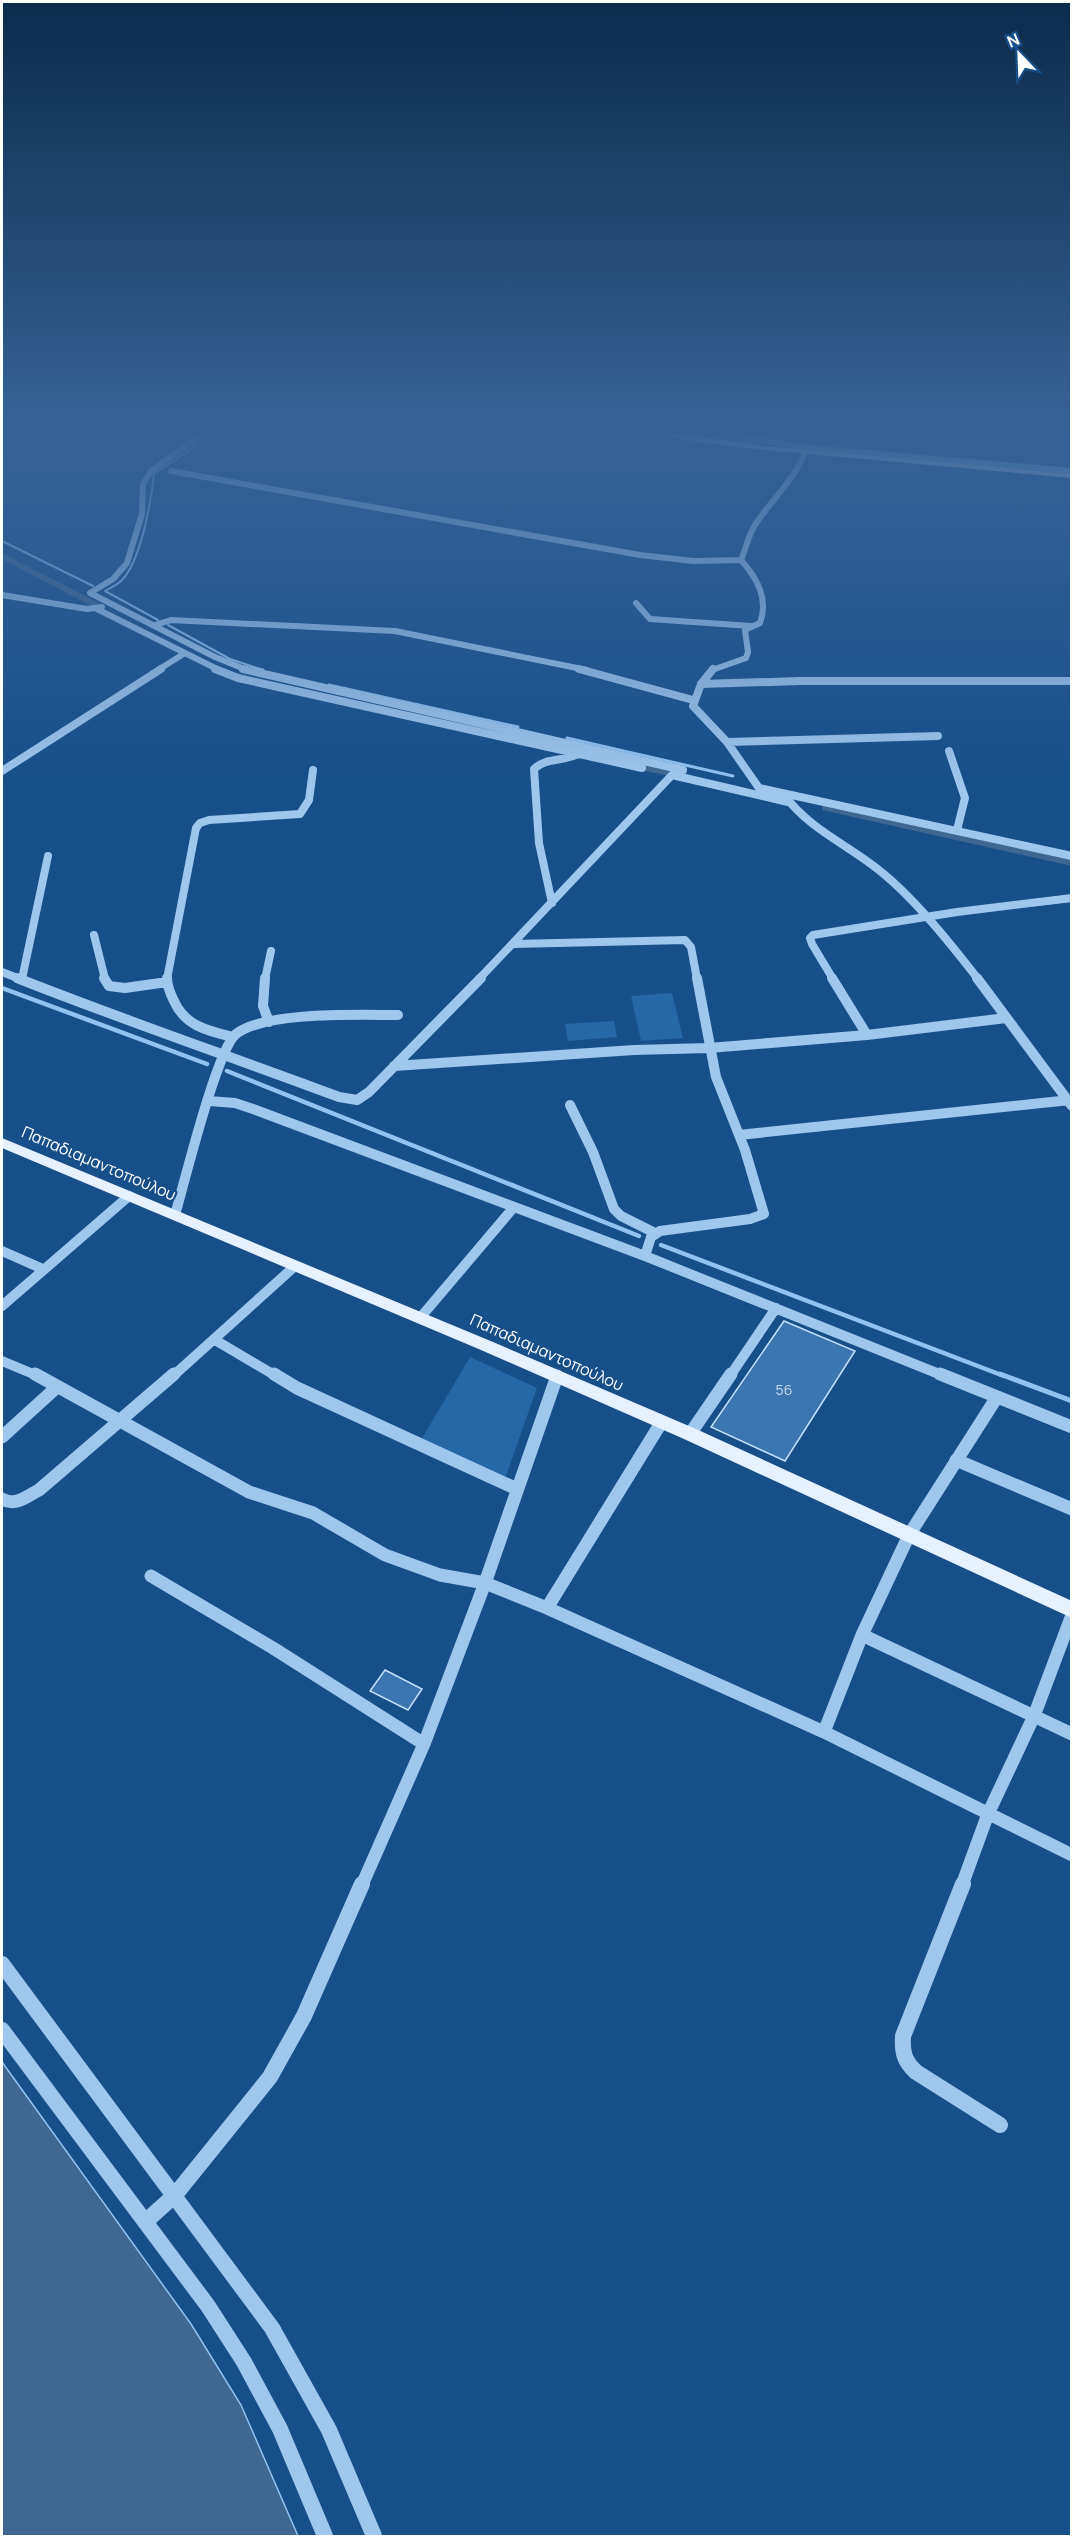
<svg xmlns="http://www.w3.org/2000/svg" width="1073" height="2538" font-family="Manrope,sans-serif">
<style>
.green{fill:#2667a6}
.water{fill:#3e6791;stroke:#91c3f1;stroke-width:1.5}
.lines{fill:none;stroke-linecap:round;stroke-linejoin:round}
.stream-far3{stroke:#91c3f1;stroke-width:2}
.stream-far2{stroke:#91c3f1;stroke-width:3}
.stream-far1{stroke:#91c3f1;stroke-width:4.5}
.stream{stroke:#91c3f1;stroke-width:5}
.canal{fill:#3e6791;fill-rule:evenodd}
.building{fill:#3b76b0;stroke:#c4e0fa;stroke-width:1.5}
.minor-far4{stroke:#9ec7ee;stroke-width:6}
.minor-far3{stroke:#9ec7ee;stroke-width:8}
.minor-far2{stroke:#9ec7ee;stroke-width:10}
.minor-far1{stroke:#9ec7ee;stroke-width:13}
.minor{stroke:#9ec7ee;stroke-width:16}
.major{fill:#e5f1ff;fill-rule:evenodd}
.labels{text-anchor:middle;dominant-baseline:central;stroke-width:4.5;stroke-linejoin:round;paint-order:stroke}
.number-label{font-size:14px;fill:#ceddeb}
.street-label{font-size:16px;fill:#fff;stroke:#174f89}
</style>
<rect width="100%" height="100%" fill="#174f89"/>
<path class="green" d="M672 993 683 1038 641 1041 631 996Z
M614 1021 617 1037 568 1041 565 1024Z
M470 1357 537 1388 503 1484 418 1445Z"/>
<path class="water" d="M2 2062 191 2324 241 2405 298 2536H2Z"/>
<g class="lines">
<path class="stream-far3" d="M2 541 93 586
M158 620 105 591C110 588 117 585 121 581 141 562 151 501 154 474L221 429
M168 625 230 659 263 670"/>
<path class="stream-far2" d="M259 669 263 670
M329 685 518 727
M567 738 733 776"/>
<path class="stream-far1" d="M2 988 207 1064
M227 1071 639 1236
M661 1245 1004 1376"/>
<path class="stream" d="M1000 1374 1072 1401"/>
<path class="canal" d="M2 553 101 604 103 606 95 608 2 559Z
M626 761 688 774 693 777 688 780 622 766V762Z
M826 805 1072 859V866L822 810V806Z"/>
</g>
<path class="building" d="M784 1321 855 1351 785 1461 711 1427Z
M385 1670 422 1689 408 1710 370 1691Z"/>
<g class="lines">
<path class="minor-far4" d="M209 429 151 471 143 484 142 514 127 563 113 579 90 593 215 657 247 670
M738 445 753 438 800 447 1072 471
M171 471 640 555 693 561 741 560
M741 560C746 549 748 536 755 525 771 500 794 481 805 452L800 447
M2 595 87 609 102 607
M636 603 650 619 751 626
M97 609 219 670
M155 625 171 620 395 631 587 670
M158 670 185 653
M712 670 746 658 748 652 745 630 760 623C769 599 757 578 741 560"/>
<path class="minor-far3" d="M215 669 238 678 642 768
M243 669 683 770
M579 669 693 700
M713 669 701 684 693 706 727 742 759 788 1072 856
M701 684 800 681H1072
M727 742 938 736
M949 751 965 798 957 830
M2 771 161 669
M785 796C809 828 844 843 875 867 912 895 950 943 978 979
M552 903 539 843 534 769C546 757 563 762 578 754
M94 935 105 979
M514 944 685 940 691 947 697 979
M2 972 20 979
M22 979 48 856
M167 979 196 828 200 823 209 820 300 814 309 800 313 770
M265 979 271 951
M479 979 672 775 788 802
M833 979 812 944 810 938 813 935 957 912 1072 898"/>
<path class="minor-far2" d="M17 978C123 1020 232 1057 339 1097L357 1100 369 1092 481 978
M104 978 109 986 125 988 167 982
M167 978C167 986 170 993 174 1001 185 1026 208 1031 233 1037
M265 978 263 1006 269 1022
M832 978 867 1035
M977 978 1072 1106
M394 1066 634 1050 709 1048 867 1035 1006 1018
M209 1101 235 1103 253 1109 645 1256 944 1376
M570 1105 593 1152 614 1209 621 1216 655 1233
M739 1135 1070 1100
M175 1215C184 1184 217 1049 236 1034 266 1011 360 1015 398 1015
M2 1251 43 1269
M645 1256 651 1237 660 1231 750 1219 764 1214 745 1150 716 1077 697 978
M2 1306 129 1196
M420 1318 514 1207
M215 1340 276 1376
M2 1361 38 1376
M173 1376 295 1266
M730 1376 776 1308"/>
<path class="minor-far1" d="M35 1374 249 1492 313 1513 385 1555 440 1575 485 1583 547 1608 824 1732 1072 1855
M274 1374 297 1388 517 1489
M940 1374 1072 1427
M690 1434 731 1374
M2 1437 57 1387
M956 1460 1072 1509
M2 1499C15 1507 27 1496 39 1490L174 1374
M151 1576 273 1648 424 1744
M547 1608 661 1423
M862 1635 1072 1734
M824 1732 862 1635 909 1535 997 1397
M362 1885 424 1744 485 1583 557 1376
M962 1885 988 1814 1034 1716 1072 1615"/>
<path class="minor" d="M963 1884 903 2036C902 2052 904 2061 916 2072L1000 2125
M2 1964 272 2328 329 2430 374 2536
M2 2030 208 2306 244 2362 280 2429 325 2536
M145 2222 175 2195 270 2077 304 2016 362 1884"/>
<path class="major" d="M633 429H649L764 446 1072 474V478L764 450 697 442Z
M2 1138 493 1342 696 1429 1072 1601V1618L684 1439 481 1350 2 1148Z"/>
</g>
<linearGradient id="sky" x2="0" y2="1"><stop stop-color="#0d2b4b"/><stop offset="0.55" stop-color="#366397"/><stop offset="1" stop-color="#366397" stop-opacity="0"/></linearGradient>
<rect width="1073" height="784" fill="url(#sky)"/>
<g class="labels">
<g class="number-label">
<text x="784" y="1389">56</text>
</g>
<g class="street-label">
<text transform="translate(99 1163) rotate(23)">Παπαδιαμαντοπούλου</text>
<text transform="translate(547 1352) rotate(24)">Παπαδιαμαντοπούλου</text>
</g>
</g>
<rect width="1073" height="2538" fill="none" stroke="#ffffff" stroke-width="6"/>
<g transform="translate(1019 54) rotate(337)" stroke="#174f89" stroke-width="4.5" paint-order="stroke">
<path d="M0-4.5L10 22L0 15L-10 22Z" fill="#ffffff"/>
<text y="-9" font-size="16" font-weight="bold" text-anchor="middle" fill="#ffffff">N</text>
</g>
</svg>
